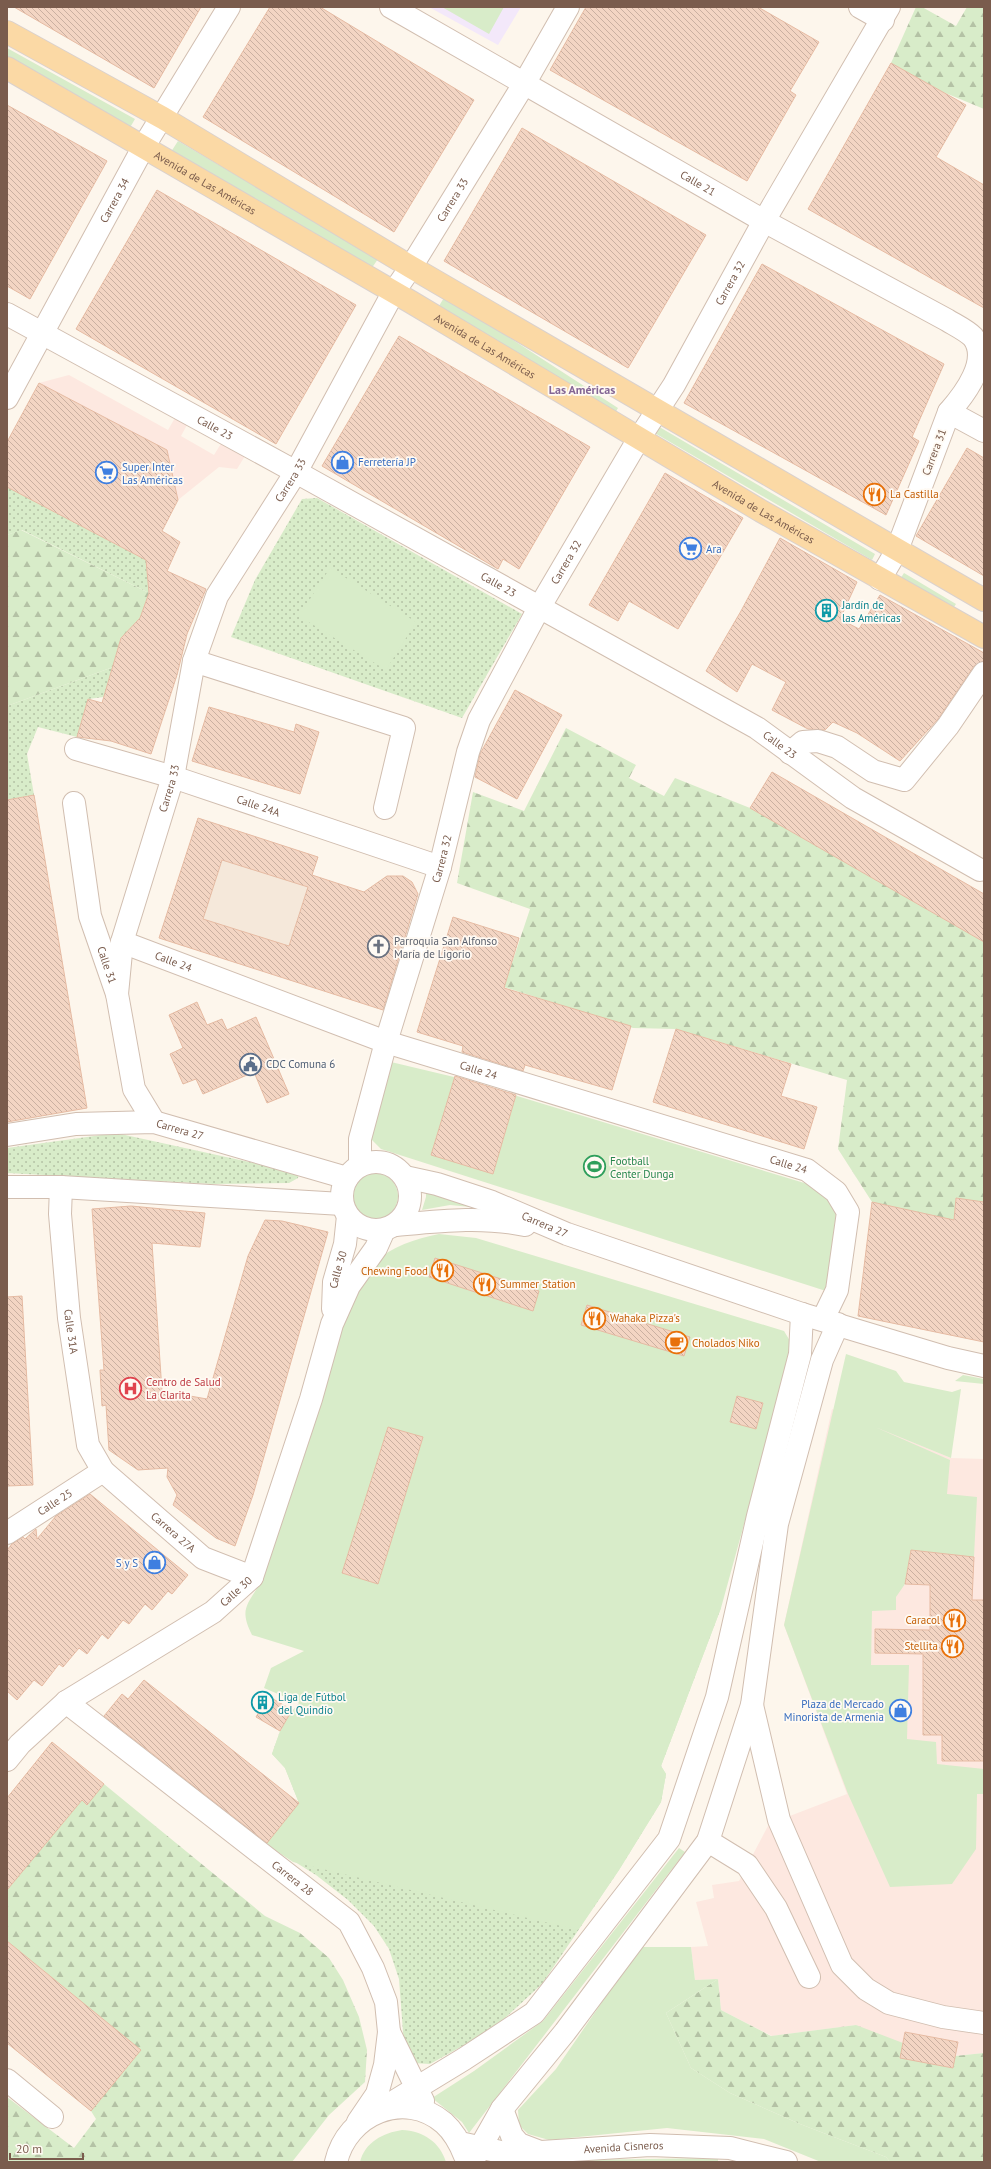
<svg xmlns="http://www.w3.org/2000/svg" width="991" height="2169" font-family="'PT Sans',sans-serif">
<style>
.residential{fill:#f5e8da}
.commercial{fill:#fde8e0}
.education{fill:#f3e8fa}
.grass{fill:url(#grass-dots)}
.forest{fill:url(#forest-firs)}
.green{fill:#d8ecc9}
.building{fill:url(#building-back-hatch);stroke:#e6bba3;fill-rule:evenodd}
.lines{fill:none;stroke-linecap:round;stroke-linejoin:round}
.minor-casing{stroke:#d1beb0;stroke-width:24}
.major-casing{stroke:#dad1cd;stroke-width:24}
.minor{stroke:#fff;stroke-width:22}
.major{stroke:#fbd9a5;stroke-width:22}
.labels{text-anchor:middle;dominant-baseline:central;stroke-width:3.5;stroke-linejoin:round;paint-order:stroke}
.street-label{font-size:11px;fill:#7a5c4d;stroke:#fffaf3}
.shop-label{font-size:11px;fill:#366cbe;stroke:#fffaf3;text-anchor:start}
.food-label{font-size:11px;fill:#c56008;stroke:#fffaf3;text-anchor:start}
.culture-label{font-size:11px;fill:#0d838f;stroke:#fffaf3;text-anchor:start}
.worship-label{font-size:11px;fill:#5b616d;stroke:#fffaf3;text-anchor:start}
.service-label{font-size:11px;fill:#4e5e75;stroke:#fffaf3;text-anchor:start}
.leisure-label{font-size:11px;fill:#27864d;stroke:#fffaf3;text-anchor:start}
.health-label{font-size:11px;fill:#be3a42;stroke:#fffaf3;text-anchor:start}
.neighbourhood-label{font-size:12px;font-weight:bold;fill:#846695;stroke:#fffaf3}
</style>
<defs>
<pattern id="grass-dots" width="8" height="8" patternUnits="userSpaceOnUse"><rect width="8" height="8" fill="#d8ecc9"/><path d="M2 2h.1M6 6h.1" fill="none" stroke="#b4c2a5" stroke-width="1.8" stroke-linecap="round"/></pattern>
<pattern id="forest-firs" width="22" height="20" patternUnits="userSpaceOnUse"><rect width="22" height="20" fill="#d8ecc9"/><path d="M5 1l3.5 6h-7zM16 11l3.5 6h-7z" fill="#b4c2a5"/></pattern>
<pattern id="building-back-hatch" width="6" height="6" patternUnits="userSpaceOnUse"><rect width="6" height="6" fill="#f3d5c3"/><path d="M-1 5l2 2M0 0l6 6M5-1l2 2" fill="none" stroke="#cab0a1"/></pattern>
</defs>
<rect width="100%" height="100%" fill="#fdf6ec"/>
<path class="residential" d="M198 818 318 857 279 976 159 938Z"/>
<path class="commercial" d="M69 375 168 430 176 416 188 423 181 436 214 455 222 442 245 456 237 469 219 467 178 500 167 450 39 383Z
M832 1409 951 1458 984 1459V2053L955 2056 953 2068 900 2058 856 2025 772 2036 721 2010 718 1979 695 1980 691 1947 708 1946 696 1902 714 1898 712 1885 739 1881 769 1824 847 1794 784 1625Z"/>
<path class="education" d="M429 7H521L498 45Z"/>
<path class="grass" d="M7 487 146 560 149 593 22 530 7 535Z
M317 498 522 614 462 718 231 637 255 580 302 499Z
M113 667 104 697 88 699 77 737 38 727 27 754 34 795 7 800V706Z
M116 1133 299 1173 298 1178 289 1183 213 1184 7 1173V1148Z
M721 1608 661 1766 666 1774 661 1802 619 1870 542 1984 493 2029 430 2064 412 2063 404 2045 399 1979 389 1949 374 1926 348 1900 316 1875 266 1844 299 1803 285 1768 272 1754 280 1731Z"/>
<path class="forest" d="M916 7H922L956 26 967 7H984V109L943 92 891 63Z
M21 530 149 593 140 618 121 638 113 667 7 706V535Z
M566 728 636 765 629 778 664 796 675 778 750 808 984 942V1202L956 1198 954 1220 872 1202 838 1149 847 1080 676 1029 633 1028 504 987 530 909 457 883 473 792 524 811Z
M104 1784 265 1916 300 1933 329 1958 343 1980 359 2017 367 2050 365 2082 329 2115 292 2162H7V2097L74 2148 96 2119 91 2111 141 2050 7 1941V1890L82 1800 87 1805Z
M718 1979 721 2010 771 2036 856 2025 903 2043 901 2058 953 2068 955 2056 984 2053V2162H890L886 2157 800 2124 730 2093 691 2068 666 2013Z"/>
<path class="green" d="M442 7H504L489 34Z
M7 48 135 119 128 131 7 60Z
M178 141 378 259 369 272 169 155Z
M445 296 618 408 614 415 439 306Z
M656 425 875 554 872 560 653 432Z
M330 568 416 622 386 670 299 616Z
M904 573 956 604 952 610 900 579Z
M391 1062 454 1077 811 1185 837 1206 826 1291 381 1149 369 1137Z
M352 1196a23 23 0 1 1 46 0a23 23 0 1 1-46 0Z
M426 1189 471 1207 450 1205 422 1210 426 1197Z
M439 1234 476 1238 784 1331 793 1346 721 1608 661 1766 666 1774 661 1802 619 1870 578 1930 293 1862 266 1844 299 1803 285 1768 272 1754C278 1736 285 1717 299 1703L264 1688 271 1668 304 1651 252 1635C239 1609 247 1605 261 1582L350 1300C357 1288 364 1272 374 1263 392 1246 415 1239 439 1234Z
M846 1354 896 1371 904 1382 952 1392 961 1389 951 1458 875 1427 950 1460 947 1494 977 1497 974 1557 911 1550 905 1584 896 1597V1610L872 1611 871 1665H909L907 1739 936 1742 937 1764 984 1769V1794H977L976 1849 952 1884 890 1887 848 1794 784 1625Z
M963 1375 984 1379V1384L955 1381Z
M679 1848 685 1852 469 2133 462 2122 432 2098 474 2071 543 2021Z
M640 1947H691L695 1980 718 1979 666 2013 691 2068 730 2093 800 2124 886 2157 890 2162H821L764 2139 667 2128 549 2140 528 2134 519 2125 518 2110 556 2069Z
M402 2130C423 2131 440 2142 446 2162H360C365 2142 383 2133 402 2130Z
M718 2158V2162H568L578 2160Z"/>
<path class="building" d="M14 7H201L154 88Z
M270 7H320L474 100 394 232 203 117Z
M586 7H758L819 42 790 91 796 95 747 181 550 70Z
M891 63 966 105 936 157 984 185V308L808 209Z
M7 105 107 161 30 299 7 286Z
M522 128 706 235 628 368 444 261Z
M157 190 356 305 276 444 76 329Z
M762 264 944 364 912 437 919 441 886 515 684 403Z
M399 336 590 447 519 569 503 559 498 569 322 466Z
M39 383 167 450 178 500 162 531 180 542 167 571 206 589 187 634 177 675 151 754 111 741 77 737 88 699 102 703 121 638 140 618 149 593 146 560 7 487V442Z
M967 448 984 458V576L916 536Z
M665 473 743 518 678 629 629 601 618 621 589 605Z
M780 538 857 582 840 619 859 629 880 595 984 653V661L974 666 938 719 900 761 857 733 833 722 825 730 808 729 772 710 786 682 752 664 737 692 706 671 741 611Z
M515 690 562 715 517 799 475 777 480 754Z
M209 707 294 732 296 724 319 732 300 794 192 761Z
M772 772 984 894V942L750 808Z
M34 795 87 1108 7 1122V800Z
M198 818 318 857 312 875 364 892 387 876H403L412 882 418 894 383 1010 159 938ZM222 860 308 887 289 946 203 919Z
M453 917 519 938 504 988 631 1026 612 1090 525 1065 523 1071 462 1052 463 1046 417 1032Z
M197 1002 207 1025 222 1019 227 1030 256 1017 289 1094 267 1103 254 1072 203 1094 196 1079 183 1084 170 1054 183 1048 169 1015Z
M676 1029 791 1064 781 1096 817 1107 804 1149 653 1102Z
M455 1076 516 1095 493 1174 431 1155Z
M956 1198 984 1202V1342L858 1316 872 1202 954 1220Z
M131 1206 205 1213 200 1247 152 1243 162 1391 207 1399 248 1256 265 1220 282 1221 328 1232 253 1495 235 1546 216 1538 173 1505 177 1495 167 1477 168 1468 138 1470 109 1450 106 1405 102 1406 100 1370H104L92 1209Z
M435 1258 539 1291 533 1311 429 1277Z
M22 1296 33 1485 7 1486V1297Z
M587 1305 690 1337 684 1356 581 1325Z
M737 1396 763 1403 756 1429 730 1422Z
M388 1427 423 1437 378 1584 342 1573Z
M90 1494 188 1575 172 1594 168 1591 152 1610 145 1604 129 1624 123 1620 108 1639 102 1634 87 1654 79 1648 63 1667 59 1664 42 1686 34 1680 17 1700 7 1691V1550L12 1544 23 1537 25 1539 36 1529 37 1539 56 1516Z
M911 1550 974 1557 972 1600H984V1761H942V1735H923V1654L875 1653V1629L930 1630V1585L905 1584Z
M144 1680 299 1803 267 1843 104 1716 122 1694 128 1699Z
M268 1696 292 1710 280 1731 256 1717Z
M52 1742 104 1784 87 1805 82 1800 7 1890V1798Z
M7 1941 141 2050 91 2111 7 2043Z
M905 2032 958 2042 953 2068 900 2058Z"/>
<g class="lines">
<defs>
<g id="minor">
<path id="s1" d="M391 7 764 221 947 320C955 325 966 330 973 337 991 360 964 395 949 412L897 550 880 579"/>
<path d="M860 7 883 20"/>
<path id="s2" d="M7 314 296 472 757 728 853 798 980 870"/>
<path id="s3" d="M7 398 144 146 229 7"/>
<path d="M949 412 984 431"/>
<path d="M194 661 404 728 385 808"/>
<path id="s4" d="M76 749 173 777 440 867"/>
<path d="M790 753 803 742 818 741 837 747 873 771 904 780 948 726 984 673"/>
<path id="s5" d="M74 803 90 916 117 994 134 1089 154 1122"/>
<path id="s6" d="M122 942 386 1042 807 1170 836 1192 848 1212 837 1290 823 1319"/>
<path id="s7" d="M117 994 122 942 173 777 194 661 217 596 296 472 393 293 411 267 524 84 568 7"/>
<path id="s8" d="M7 1135 76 1124 154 1122 347 1178"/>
<circle cx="376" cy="1196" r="34"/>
<path id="s9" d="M360 1165V1139L386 1042 440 867 468 752 479 720 539 608 638 440 674 385 764 221 889 7"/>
<path id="s10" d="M405 1177 437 1184 492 1202 567 1234 802 1314 948 1358 984 1366"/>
<path d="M7 1187H61L342 1204"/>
<path id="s11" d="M61 1187 60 1214 69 1318 88 1445 103 1471 203 1558 252 1577"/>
<path d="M396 1225C440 1221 482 1216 525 1225"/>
<path id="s12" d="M333 1309 334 1282 345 1244 348 1216"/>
<path id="s13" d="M7 1533 103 1471"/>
<path id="s14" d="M66 1702 349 1922 373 1968 386 2002 389 2032 385 2065 377 2094 358 2122"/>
<path d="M752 1705 779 1820 842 1965 866 1989 889 2003 943 2017 984 2023"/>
<path id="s15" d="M7 1760 20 1744 66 1702 213 1612 252 1577 311 1399 332 1324 349 1286 376 1248 384 1230"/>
<path d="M708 1841 747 1865 776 1908 809 1977"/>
<path d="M389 2032 423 2101"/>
<path d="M7 2080 52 2117"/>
<path d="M502 2109 512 2136 519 2144 540 2152"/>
<path d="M377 2112 464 2059 534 2013 669 1839 717 1697 758 1516 800 1354 802 1314"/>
<path id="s16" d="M460 2143 510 2154 650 2145 730 2148 786 2162"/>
<path d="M336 2162C347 2114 404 2089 444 2123 454 2132 460 2143 465 2156"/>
<path d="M472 2162 502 2109 565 2032 708 1841 752 1705 777 1524 822 1360 838 1324"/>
</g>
<g id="major">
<path d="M7 32 163 118 411 267 984 600"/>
<path id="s17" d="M7 68 411 302 761 511 984 637"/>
</g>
</defs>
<use href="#minor" class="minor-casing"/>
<use href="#major" class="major-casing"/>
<use href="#minor" class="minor"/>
<use href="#major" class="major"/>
</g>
<defs>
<symbol id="shop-ring" viewBox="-11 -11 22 22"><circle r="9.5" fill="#fffaf3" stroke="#3f7fe0" stroke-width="1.5"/><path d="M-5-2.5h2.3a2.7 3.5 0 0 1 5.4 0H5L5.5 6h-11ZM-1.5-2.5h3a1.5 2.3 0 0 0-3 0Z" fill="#3f7fe0"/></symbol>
<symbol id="supermarket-ring" viewBox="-11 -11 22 22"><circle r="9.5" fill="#fffaf3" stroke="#3f7fe0" stroke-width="1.5"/><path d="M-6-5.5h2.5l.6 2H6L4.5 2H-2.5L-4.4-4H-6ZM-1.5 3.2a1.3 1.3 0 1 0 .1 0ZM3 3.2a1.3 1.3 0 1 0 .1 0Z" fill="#3f7fe0"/></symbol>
<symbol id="restaurant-ring" viewBox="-11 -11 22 22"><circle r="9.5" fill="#fffaf3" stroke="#e8710a" stroke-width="1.5"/><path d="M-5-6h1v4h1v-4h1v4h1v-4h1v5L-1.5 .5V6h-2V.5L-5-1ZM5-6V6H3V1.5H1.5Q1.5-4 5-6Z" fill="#e8710a"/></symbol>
<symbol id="building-ring" viewBox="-11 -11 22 22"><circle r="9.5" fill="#fffaf3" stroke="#0f9aa8" stroke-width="1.5"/><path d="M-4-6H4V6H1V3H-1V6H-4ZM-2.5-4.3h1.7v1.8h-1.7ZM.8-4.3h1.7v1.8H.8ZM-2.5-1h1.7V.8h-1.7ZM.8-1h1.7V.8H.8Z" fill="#0f9aa8"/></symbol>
<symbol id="church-ring" viewBox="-11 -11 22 22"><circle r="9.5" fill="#fffaf3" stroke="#6b7280" stroke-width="1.5"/><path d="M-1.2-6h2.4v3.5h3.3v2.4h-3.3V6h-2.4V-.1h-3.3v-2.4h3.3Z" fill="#6b7280"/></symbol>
<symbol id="civic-ring" viewBox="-11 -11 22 22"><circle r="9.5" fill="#fffaf3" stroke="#5c6f8a" stroke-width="1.5"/><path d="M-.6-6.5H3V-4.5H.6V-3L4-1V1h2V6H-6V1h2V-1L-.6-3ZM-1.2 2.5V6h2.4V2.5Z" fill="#5c6f8a"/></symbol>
<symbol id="stadium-ring" viewBox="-11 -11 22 22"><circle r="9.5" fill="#fffaf3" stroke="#2e9e5b" stroke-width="1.5"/><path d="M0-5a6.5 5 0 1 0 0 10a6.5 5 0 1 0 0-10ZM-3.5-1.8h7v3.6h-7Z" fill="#2e9e5b"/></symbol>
<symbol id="cafe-ring" viewBox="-11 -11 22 22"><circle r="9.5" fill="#fffaf3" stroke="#e8710a" stroke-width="1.5"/><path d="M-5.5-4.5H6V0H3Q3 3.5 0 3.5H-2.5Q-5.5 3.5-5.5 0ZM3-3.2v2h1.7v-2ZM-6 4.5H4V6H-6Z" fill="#e8710a"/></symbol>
<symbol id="hospital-ring" viewBox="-11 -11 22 22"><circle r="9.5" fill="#fffaf3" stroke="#e0444e" stroke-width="1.5"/><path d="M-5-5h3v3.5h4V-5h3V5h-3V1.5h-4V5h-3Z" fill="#e0444e"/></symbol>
</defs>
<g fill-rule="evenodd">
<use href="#shop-ring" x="330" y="450" width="25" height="25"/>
<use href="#supermarket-ring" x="94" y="460" width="25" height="25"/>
<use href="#restaurant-ring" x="862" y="482" width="25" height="25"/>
<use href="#supermarket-ring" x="678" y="536" width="25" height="25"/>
<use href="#building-ring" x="814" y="598" width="25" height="25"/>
<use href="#church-ring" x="366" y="934" width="25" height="25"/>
<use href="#civic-ring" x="238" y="1052" width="25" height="25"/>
<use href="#stadium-ring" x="582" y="1154" width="25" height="25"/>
<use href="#restaurant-ring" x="430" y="1258" width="25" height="25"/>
<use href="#restaurant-ring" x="472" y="1272" width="25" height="25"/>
<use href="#restaurant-ring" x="582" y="1306" width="25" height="25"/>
<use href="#cafe-ring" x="664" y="1330" width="25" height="25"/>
<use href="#hospital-ring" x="118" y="1376" width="25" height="25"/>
<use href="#shop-ring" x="142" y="1550" width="25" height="25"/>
<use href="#restaurant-ring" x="942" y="1608" width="25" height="25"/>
<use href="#restaurant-ring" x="940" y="1634" width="25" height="25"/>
<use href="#building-ring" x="250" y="1690" width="25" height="25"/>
<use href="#shop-ring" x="888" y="1698" width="25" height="25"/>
</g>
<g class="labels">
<g class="street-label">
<text stroke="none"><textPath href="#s17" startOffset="229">Avenida de Las Américas</textPath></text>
<text stroke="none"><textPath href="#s1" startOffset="354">Calle 21</textPath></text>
<text stroke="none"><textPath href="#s7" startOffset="873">Carrera 33</textPath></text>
<text stroke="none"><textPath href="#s3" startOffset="225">Carrera 34</textPath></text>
<text stroke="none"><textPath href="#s9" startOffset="966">Carrera 32</textPath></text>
<text stroke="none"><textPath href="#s17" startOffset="553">Avenida de Las Américas</textPath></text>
<text stroke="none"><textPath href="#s2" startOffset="237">Calle 23</textPath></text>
<text transform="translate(934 452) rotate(-69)">Carrera 31</text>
<text stroke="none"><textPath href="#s7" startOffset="549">Carrera 33</textPath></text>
<text stroke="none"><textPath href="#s17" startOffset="877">Avenida de Las Américas</textPath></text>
<text stroke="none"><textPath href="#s9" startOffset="642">Carrera 32</textPath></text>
<text stroke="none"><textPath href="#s2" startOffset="561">Calle 23</textPath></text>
<text stroke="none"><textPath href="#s2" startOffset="885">Calle 23</textPath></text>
<text stroke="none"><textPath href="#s7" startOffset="213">Carrera 33</textPath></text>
<text stroke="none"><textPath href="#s4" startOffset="191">Calle 24A</textPath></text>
<text stroke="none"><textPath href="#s9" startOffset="318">Carrera 32</textPath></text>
<text stroke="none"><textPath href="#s6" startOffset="55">Calle 24</textPath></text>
<text stroke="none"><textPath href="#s5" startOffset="166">Calle 31</textPath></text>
<text stroke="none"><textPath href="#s6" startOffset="379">Calle 24</textPath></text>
<text stroke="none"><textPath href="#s8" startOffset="175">Carrera 27</textPath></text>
<text stroke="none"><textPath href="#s6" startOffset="703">Calle 24</textPath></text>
<text stroke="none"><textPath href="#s10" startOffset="148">Carrera 27</textPath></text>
<text stroke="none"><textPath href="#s12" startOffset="40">Calle 30</textPath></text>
<text stroke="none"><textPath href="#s11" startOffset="145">Calle 31A</textPath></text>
<text stroke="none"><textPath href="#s13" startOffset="57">Calle 25</textPath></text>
<text stroke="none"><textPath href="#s11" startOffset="383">Carrera 27A</textPath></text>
<text stroke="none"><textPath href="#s15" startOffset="286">Calle 30</textPath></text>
<text stroke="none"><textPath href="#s14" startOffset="287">Carrera 28</textPath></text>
<text stroke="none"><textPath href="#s16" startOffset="165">Avenida Cisneros</textPath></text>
</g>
<g class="shop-label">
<text x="358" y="462">Ferretería JP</text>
<text x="122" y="467">Super Inter<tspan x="122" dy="13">Las Américas</tspan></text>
<text x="706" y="549">Ara</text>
<text x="138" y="1563" text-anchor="end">S y S</text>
<text x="884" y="1704" text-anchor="end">Plaza de Mercado<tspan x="884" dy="13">Minorista de Armenia</tspan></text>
</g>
<g class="food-label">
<text x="890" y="494">La Castilla</text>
<text x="428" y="1271" text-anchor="end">Chewing Food</text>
<text x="500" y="1284">Summer Station</text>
<text x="610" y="1318">Wahaka Pizza's</text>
<text x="692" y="1343">Cholados Niko</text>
<text x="940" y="1620" text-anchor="end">Caracol</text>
<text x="938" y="1646" text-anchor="end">Stellita</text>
</g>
<g class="culture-label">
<text x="842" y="605">Jardín de<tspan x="842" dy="13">las Américas</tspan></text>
<text x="278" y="1697">Liga de Fútbol<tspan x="278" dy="13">del Quindío</tspan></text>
</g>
<g class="worship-label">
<text x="394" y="941">Parroquia San Alfonso<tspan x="394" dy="13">María de Ligorio</tspan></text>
</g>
<g class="service-label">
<text x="266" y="1064">CDC Comuna 6</text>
</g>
<g class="leisure-label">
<text x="610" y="1161">Football<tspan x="610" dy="13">Center Dunga</tspan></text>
</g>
<g class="health-label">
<text x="146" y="1382">Centro de Salud<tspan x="146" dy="13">La Clarita</tspan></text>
</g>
<g class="neighbourhood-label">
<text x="582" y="389">Las Américas</text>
</g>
</g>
<rect width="991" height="2169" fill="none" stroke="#7a5c4d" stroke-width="16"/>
<path d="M10 2153v6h73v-6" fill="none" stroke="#7a5c4d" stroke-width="2"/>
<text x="16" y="2153" font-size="12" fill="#7a5c4d" stroke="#fffaf3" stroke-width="3" paint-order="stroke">20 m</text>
</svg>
